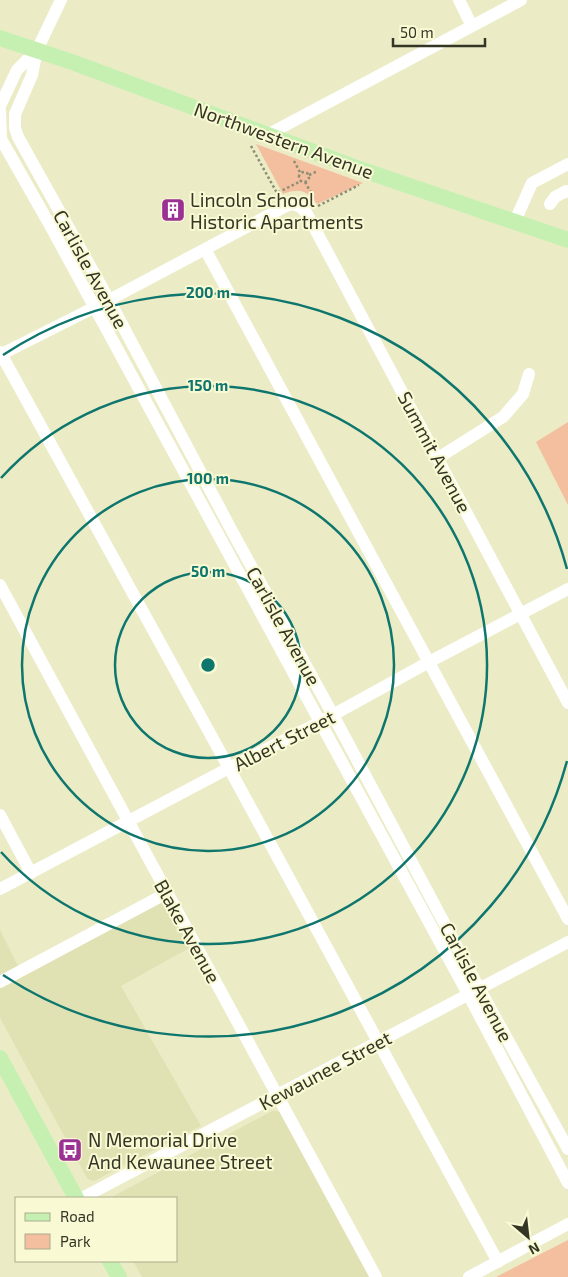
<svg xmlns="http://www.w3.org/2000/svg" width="568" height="1277" font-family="'Exo 2',sans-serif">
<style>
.built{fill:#e1e2b4}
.green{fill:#f3bf9e}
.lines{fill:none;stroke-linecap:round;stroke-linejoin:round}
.path{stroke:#8d8e74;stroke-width:2.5;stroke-dasharray:2.5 2.5;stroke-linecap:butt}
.minor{stroke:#fff;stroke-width:12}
.major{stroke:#c6f0b1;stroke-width:16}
.ring{fill:none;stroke:#0f766e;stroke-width:2.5}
.labels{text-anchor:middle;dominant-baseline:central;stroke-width:4;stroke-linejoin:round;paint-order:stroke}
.street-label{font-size:19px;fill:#353526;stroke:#f9fad3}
.poi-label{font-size:19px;fill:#353526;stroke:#f9fad3;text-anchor:start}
.centre{fill:#0f766e;stroke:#f9fad3;stroke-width:2.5}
.ring-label{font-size:15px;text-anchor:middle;font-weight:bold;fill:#0f766e;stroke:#f9fad3;stroke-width:4;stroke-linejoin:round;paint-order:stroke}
</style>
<rect width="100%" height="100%" fill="#ebecc6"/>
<path class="built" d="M167 900 193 946 121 986 201 1126 94 1181 90 1180 87 1178 0 1018V930L18 966Z
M272 1111H276L281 1112 372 1277H142L133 1261H176V1198H110Z"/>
<path class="green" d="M256 144 363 183 317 204C307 190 299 188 283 194Z
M568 422V505L536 442Z
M568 1240V1277H496Z"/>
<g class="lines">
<path class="path" d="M251 146 277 193 301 181
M294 161 301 174
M299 177a5 5 0 1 1 10 0a5 5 0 1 1-10 0Z
M309 175 318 171
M305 182 313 196 312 199
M318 206 359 185"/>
<path class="minor" d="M61 0 37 50 32 75 15 114V128L18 137 109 300 233 533 333 715 479 988 568 1149
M459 0 472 26
M0 106 17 70 37 50
M0 110 1 139 51 227 468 994 568 1183
M267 135 521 0
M550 204 555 197 566 191 568 192
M515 221 532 183 568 164
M205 249 568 919
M0 352 229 768 498 1262
M0 355 109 300 290 204C299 205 302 207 307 214L568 703
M438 458 503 417 523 394 529 374
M0 585 376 1277
M0 815 31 873
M0 889 229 768 320 722 429 662 568 589
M0 982 167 893
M82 1198 568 942
M469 1277 568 1224"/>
<path class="major" d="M0 38 72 62 354 167 568 240
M0 1058 76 1198
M110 1261 119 1277"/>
</g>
<g class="ring">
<circle cx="208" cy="665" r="93"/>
<circle cx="208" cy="665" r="186"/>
<path d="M1 478A279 279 0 1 1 1 852"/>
<path d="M567 761A372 372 0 0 1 3 975M3 355A372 372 0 0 1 567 569"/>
</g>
<defs>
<symbol id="building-square" viewBox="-11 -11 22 22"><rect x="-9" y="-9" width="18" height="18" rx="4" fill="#9a3193" stroke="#f9fad3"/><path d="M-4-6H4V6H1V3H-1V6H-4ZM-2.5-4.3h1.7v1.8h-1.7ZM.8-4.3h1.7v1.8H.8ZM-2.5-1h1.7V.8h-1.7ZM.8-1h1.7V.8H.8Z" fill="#fff"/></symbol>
<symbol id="bus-square" viewBox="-11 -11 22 22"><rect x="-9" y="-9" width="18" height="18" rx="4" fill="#9a3193" stroke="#f9fad3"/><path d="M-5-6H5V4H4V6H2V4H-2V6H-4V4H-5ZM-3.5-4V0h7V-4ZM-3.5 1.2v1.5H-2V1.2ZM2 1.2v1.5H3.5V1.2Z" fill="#fff"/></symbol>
</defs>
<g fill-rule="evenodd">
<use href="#building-square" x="159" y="196" width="28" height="28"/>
<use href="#bus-square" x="56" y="1136" width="28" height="28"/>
</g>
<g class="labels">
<g class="street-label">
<text transform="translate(284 140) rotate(20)">Northwestern Avenue</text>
<text transform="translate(91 269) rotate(61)">Carlisle Avenue</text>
<text transform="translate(435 452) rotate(62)">Summit Avenue</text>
<text transform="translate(284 626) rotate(61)">Carlisle Avenue</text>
<text transform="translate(284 740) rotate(-27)">Albert Street</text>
<text transform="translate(188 931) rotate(61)">Blake Avenue</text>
<text transform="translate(477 982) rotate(62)">Carlisle Avenue</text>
<text transform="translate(325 1070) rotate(-28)">Kewaunee Street</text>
</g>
<g class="poi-label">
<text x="190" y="199">Lincoln School<tspan x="190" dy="22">Historic Apartments</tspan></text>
<text x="88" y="1139">N Memorial Drive<tspan x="88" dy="22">And Kewaunee Street</tspan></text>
</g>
</g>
<circle cx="208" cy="665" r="8" class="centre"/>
<g class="ring-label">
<text x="208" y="298">200 m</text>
<text x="208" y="391">150 m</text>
<text x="208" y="484">100 m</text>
<text x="208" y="577">50 m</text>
</g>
<rect x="15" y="1197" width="162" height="65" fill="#f9fad3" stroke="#abab8e"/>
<rect x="25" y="1213" width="25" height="8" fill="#c6f0b1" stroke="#abab8e"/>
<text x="60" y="1222" font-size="15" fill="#353526">Road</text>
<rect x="25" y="1234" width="25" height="15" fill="#f3bf9e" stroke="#abab8e"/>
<text x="60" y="1247" font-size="15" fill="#353526">Park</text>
<g transform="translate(528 1237) rotate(152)" stroke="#f9fad3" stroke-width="4" paint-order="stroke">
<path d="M0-4L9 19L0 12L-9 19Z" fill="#353526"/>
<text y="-8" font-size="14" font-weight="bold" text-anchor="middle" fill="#353526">N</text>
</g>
<path d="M393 38v8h92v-8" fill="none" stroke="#353526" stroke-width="2.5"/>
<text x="400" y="38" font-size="15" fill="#353526" stroke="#f9fad3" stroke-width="4" paint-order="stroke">50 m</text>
</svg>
